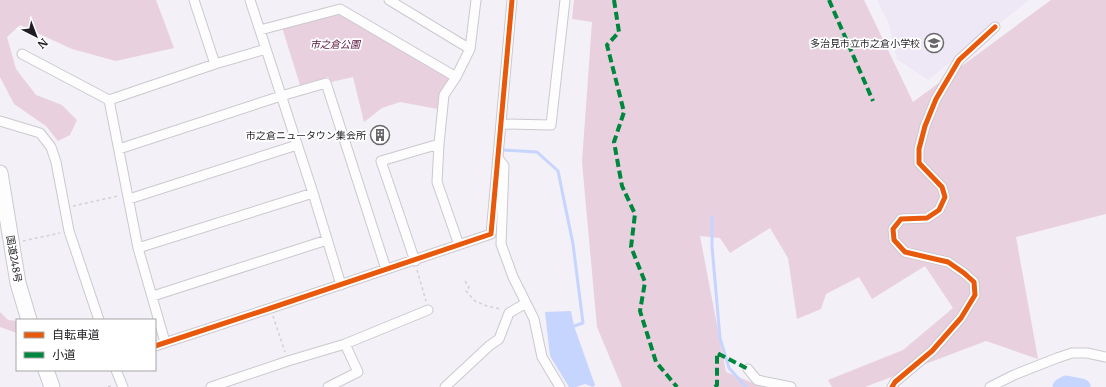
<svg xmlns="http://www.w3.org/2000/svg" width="1106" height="387" font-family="Merriweather,'Noto Sans JP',serif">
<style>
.built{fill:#eee7f6}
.green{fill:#e9d0de}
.water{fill:#c6d5fd}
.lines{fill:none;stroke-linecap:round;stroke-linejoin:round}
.stream{stroke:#c6d5fd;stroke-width:3}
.river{stroke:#c6d5fd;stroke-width:17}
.minor-casing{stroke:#cbc8ce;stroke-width:11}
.trunk-casing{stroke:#cbc8ce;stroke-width:17}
.path{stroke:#d2d1d3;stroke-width:1.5;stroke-dasharray:3 3;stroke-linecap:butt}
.minor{stroke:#fdfdfe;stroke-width:9}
.trunk{stroke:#fdfdfe;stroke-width:15}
.quiet{stroke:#00873e;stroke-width:4;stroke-dasharray:8 4;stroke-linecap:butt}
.cycleway-casing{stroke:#fff;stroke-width:8}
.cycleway{stroke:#e8590c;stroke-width:5}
.labels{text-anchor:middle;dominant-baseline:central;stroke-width:3.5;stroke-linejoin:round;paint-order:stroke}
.poi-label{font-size:10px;fill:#1f1d21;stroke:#fff;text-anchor:end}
.park-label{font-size:10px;font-style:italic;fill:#58133c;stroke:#fff}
.street-label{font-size:10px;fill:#1f1d21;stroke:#fff}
</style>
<rect width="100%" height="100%" fill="#f3f0f7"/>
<path class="built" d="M877 0H1029L928 80 897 59 888 21Z"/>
<path class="green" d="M0 0H156L174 48 116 61 72 49 20 25 7 37 16 69 36 95 62 105 77 120 70 135 58 141 46 126 14 104 0 77Z
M574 0H864L913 102 1051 0H1106V214L1016 237 1038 359 986 341 865 387H832L828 380 903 350 953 308 925 266 872 299 859 277 826 294 821 309 797 319 788 258 770 228 730 253 720 238 700 236 726 372 763 387H622L597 327 582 162 592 22 572 19Z
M340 9 456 77 443 110 400 102 382 108 364 122 353 77 331 82 328 77 300 85 281 24Z
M0 312 8 320 17 321V333L0 327Z"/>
<path class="water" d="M571 311 574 326 595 385 593 387 585 384 576 387H569L550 356 545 312Z"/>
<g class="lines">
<path class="stream" d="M503 150 537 152 558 171 573 244 583 323 574 326
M712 217V246L720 338 729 368 746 387"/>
<path class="river" d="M1061 387 1066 384 1082 387"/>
<defs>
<path id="minor" d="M194 0 215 64
M250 0 313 193 341 285
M389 0 470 49
M260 30 340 9 456 77
M22 54 109 100
M0 121 40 133 51 147 56 162 69 231 99 320
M502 124 551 125 565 0
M119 149 281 96 326 83 386 269
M498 158 504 166 501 244 513 277 534 319 542 357 560 387
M129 199 297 145
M459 245 437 182 439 144 444 95 456 77 470 49 476 0
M138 248 313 193
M415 261 381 161 439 144
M153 296 327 240
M165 342 138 248 109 100 215 64 266 49
M345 344 428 310
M155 346 271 308 491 234 512 0
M748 369 757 380 791 387
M116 370 123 387
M211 387 288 361 345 344 358 372 328 387
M445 387 489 346 499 339 509 313 526 303
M892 387 895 382 932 351 961 318 975 295 974 282 964 273 948 262 905 252 894 240 893 229 901 219 927 218 939 210 945 197 942 187 919 163V149L925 126 936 99 959 60 995 27
M990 387 1014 375 1057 358 1072 353H1087L1106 357"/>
<path id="trunk" d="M0 173 18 283 29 320
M46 370 52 387"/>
</defs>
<use href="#minor" class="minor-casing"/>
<use href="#trunk" class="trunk-casing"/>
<path class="path" d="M73 206 118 196
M23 241 60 233
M417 270 426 301
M465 281 469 287 466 291 475 301 487 306 500 309
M273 316 285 352
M108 387 113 385"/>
<use href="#minor" class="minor"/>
<use href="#trunk" class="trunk"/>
<path class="quiet" d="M614 0 619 32 607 45 624 112 614 142 622 186 635 214 631 247 645 282 640 311 656 362 677 387
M829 0 873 101
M715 387 717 385V353L748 369"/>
<defs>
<path id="cycleway" d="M155 346 271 308 491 234 512 0
M892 387 895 382 932 351 961 318 975 295 974 282 964 273 948 262 905 252 894 240 893 229 901 219 927 218 939 210 945 197 942 187 919 163V149L925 126 936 99 959 60 995 27"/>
</defs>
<use href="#cycleway" class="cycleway-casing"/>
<use href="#cycleway" class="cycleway"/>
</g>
<defs>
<symbol id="school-ring" viewBox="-11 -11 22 22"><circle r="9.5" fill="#fff" stroke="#69676c" stroke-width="1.5"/><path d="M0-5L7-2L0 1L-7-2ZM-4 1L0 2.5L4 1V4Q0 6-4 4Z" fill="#69676c"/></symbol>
<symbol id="building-ring" viewBox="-11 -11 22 22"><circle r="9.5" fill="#fff" stroke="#69676c" stroke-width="1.5"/><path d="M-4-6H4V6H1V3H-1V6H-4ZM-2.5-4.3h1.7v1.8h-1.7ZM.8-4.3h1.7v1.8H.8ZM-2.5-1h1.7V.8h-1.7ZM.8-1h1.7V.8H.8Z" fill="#69676c"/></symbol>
</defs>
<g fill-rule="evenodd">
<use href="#school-ring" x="923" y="32" width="22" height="22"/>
<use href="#building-ring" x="369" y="124" width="22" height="22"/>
</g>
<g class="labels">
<g class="poi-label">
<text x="920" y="43">多治見市立市之倉小学校</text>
<text x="366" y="135">市之倉ニュータウン集会所</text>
</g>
<g class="park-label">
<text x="335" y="44">市之倉公園</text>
</g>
<g class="street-label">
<text transform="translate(14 259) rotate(80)">国道248号</text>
</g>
</g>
<rect x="16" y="319" width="140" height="52" fill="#ffffff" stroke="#a5a5a6"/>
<rect x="24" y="332" width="20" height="6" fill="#e8590c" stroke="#a5a5a6"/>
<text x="52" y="339" font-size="12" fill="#1f1d21">自転車道</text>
<rect x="24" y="352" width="20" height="6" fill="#00873e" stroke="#a5a5a6"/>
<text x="52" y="359" font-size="12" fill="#1f1d21">小道</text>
<g transform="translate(36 36) rotate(138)" stroke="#ffffff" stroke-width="3" paint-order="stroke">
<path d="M0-3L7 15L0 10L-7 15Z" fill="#1f1d21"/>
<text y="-6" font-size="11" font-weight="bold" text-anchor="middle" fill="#1f1d21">N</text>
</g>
</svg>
